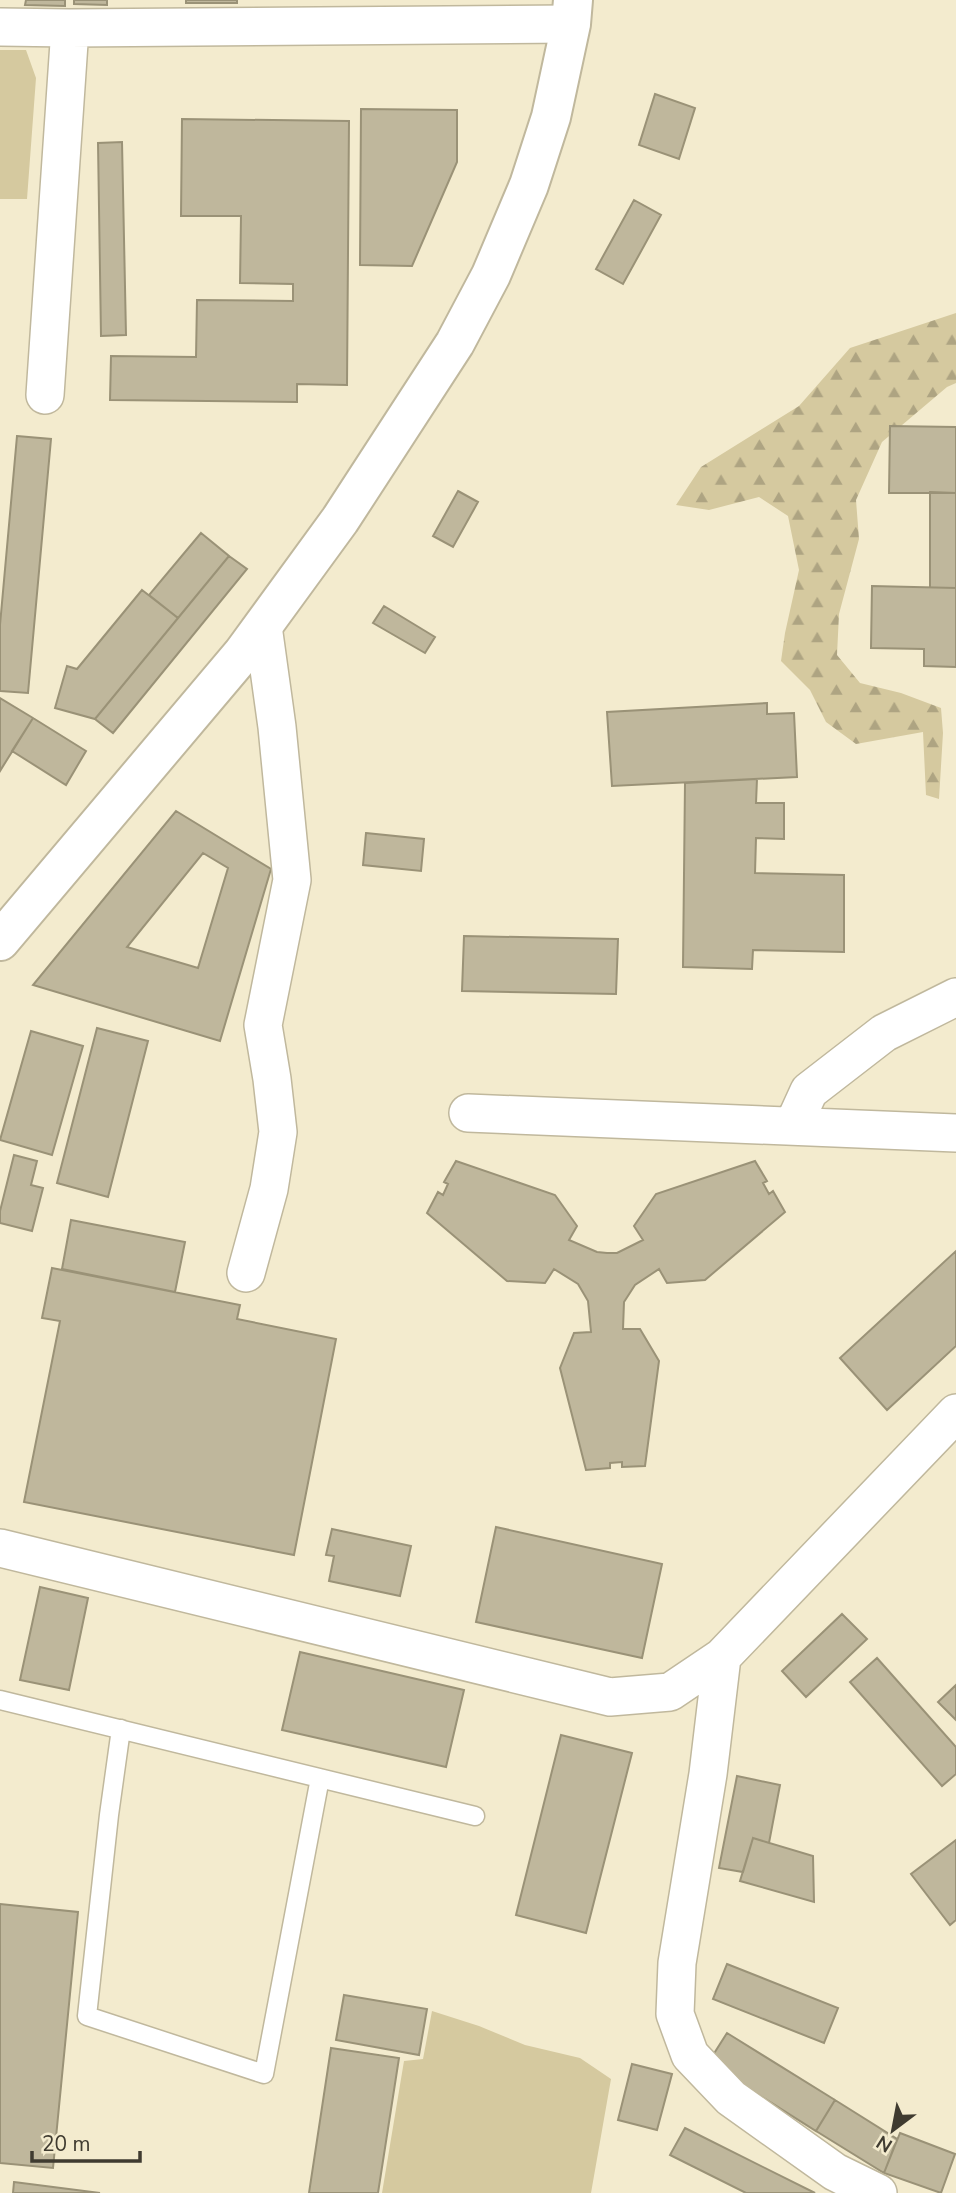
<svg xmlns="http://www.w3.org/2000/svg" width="956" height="2193" font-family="'Nunito Sans',sans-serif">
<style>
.grass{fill:#d5c99f}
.forest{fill:url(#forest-firs)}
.building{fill:#bfb79c;stroke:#9a9277;stroke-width:2;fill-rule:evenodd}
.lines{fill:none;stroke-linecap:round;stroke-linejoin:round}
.lane-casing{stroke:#c0b89d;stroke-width:21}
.street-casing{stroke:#c0b89d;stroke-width:40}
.secondary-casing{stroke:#c0b89d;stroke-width:42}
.lane{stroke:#fff;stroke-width:18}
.street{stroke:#fff;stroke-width:37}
.secondary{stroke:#fff;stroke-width:38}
</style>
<defs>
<pattern id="forest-firs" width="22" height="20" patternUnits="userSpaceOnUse" patternTransform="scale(1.75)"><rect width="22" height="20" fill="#d5c99f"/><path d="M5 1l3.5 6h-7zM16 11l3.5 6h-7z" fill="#aea482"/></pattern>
</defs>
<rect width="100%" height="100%" fill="#f3ebce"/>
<path class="grass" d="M0 50H26L36 78 27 199H0Z
M432 2011 479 2026 525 2045 580 2058 611 2079 591 2193H382L404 2061 423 2059Z"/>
<path class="forest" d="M956 313V383L947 387 882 442 856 500 859 539 839 614 837 655 860 683 901 693 941 708 943 733 939 799 926 795 923 732 856 744 826 722 810 690 781 661 785 633 799 570 788 516 759 497 709 510 676 505 701 467 799 406 850 348Z"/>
<path class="building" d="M26 0H65V6L25 5Z
M74 0H107V5L74 4Z
M186 0H237V3H186Z
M655 94 695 108 679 159 639 145Z
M361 109 457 110V162L412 266 360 265Z
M182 119 349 121 347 385 297 384V402L110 400 111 356 196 357 197 300 293 301V284L240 283 241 216H181Z
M122 142 126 335 101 336 98 143Z
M634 200 661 215 623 284 596 269Z
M890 426 956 427V493H889Z
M17 436 51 439 28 693 0 691V625Z
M458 491 478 502 453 547 433 536Z
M930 492 956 493V588H930Z
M201 533 229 556 178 618 149 595Z
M229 556 247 569 113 733 95 719Z
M872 586 956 588V667L924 666V649L871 648Z
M142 590 178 618 95 719 55 708 67 666 77 669Z
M384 606 435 637 425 653 373 623Z
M0 698 33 718 0 771Z
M767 703V714L794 713 797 777 612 786 607 712Z
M33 718 86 751 66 785 12 751Z
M757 779 756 803H784V839L756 838 755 873 844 875V952L753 950 752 969 683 967 685 783Z
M176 811 271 869 220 1041 33 985ZM203 853 228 868 198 968 127 947Z
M366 833 424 839 421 871 363 865Z
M464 936 618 939 616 994 462 991Z
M97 1028 148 1041 108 1197 57 1183Z
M31 1031 83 1046 52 1155 0 1140Z
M14 1155 37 1161 31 1185 43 1188 32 1231 0 1223V1211Z
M456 1161 555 1195 577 1226 569 1240 597 1252 607 1253H617L643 1240 634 1226 656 1194 755 1161 767 1181 763 1183 769 1194 773 1191 785 1212 705 1280 667 1283 659 1269 635 1285 624 1302 623 1329H640L659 1361 645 1466 622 1467V1462L610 1463V1468L586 1470 560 1368 574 1333 591 1332 588 1301 578 1284 554 1269 545 1283 507 1281 427 1213 438 1192 443 1195 448 1184 444 1182Z
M71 1220 185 1242 175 1292 62 1269Z
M956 1251V1346L887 1410 840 1358Z
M52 1268 240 1305 237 1319 336 1339 294 1555 24 1502 60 1321 42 1318Z
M496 1527 662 1564 642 1658 476 1622Z
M332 1529 411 1546 400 1596 329 1581 334 1556 326 1555Z
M40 1587 88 1598 69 1690 20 1680Z
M842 1614 867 1639 806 1697 782 1671Z
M300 1652 464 1690 446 1767 282 1730Z
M877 1658 956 1747V1774L942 1786 850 1682Z
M956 1685V1720L938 1702Z
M561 1735 632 1753 586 1933 516 1915Z
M737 1776 780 1785 769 1843 753 1838 743 1872 719 1868Z
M753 1838 813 1856 814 1902 740 1881Z
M956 1840V1920L950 1925 911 1874Z
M0 1904 78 1912 53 2168 0 2163Z
M727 1964 838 2008 824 2043 713 1999Z
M344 1995 427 2009 419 2055 336 2040Z
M727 2033 835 2100 816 2131 708 2063Z
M331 2048 399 2058 378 2193H309Z
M632 2064 672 2074 657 2130 618 2120Z
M835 2100 897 2139 884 2173 816 2131Z
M685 2128 815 2193H746L670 2155Z
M900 2133 955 2154 941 2193 884 2173Z
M14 2182 100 2193H13Z"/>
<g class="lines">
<defs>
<path id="lane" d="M0 1700 475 1816
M121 1729 109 1815 87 2016 264 2074 320 1778"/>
<path id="street" d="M0 27 70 28 571 24
M45 395 70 28
M468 1113 956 1133
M793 1126 809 1091 884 1033 956 997
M246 1273 269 1189 278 1132 272 1079 263 1025 292 880 277 727 263 626
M0 1548 610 1697 670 1692 722 1657 956 1413
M722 1657 708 1774 677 1963 675 2014 690 2055 731 2098 835 2172 878 2193"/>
<path id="secondary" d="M0 941 243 653 340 520 455 343 491 275 529 185 551 117 571 24 573 0"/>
</defs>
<use href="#lane" class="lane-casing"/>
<use href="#street" class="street-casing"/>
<use href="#secondary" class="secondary-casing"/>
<use href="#lane" class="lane"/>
<use href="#street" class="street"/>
<use href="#secondary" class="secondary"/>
</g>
<g transform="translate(893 2130) rotate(212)" stroke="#f3ebce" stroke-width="5" paint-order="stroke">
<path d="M0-5L12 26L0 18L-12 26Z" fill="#3f3b30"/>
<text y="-10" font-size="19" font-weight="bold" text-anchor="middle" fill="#3f3b30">N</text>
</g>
<path d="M32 2151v10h108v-10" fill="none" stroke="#3f3b30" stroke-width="3.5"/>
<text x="42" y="2151" font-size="21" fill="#3f3b30" stroke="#f3ebce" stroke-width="5" paint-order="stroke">20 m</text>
</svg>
